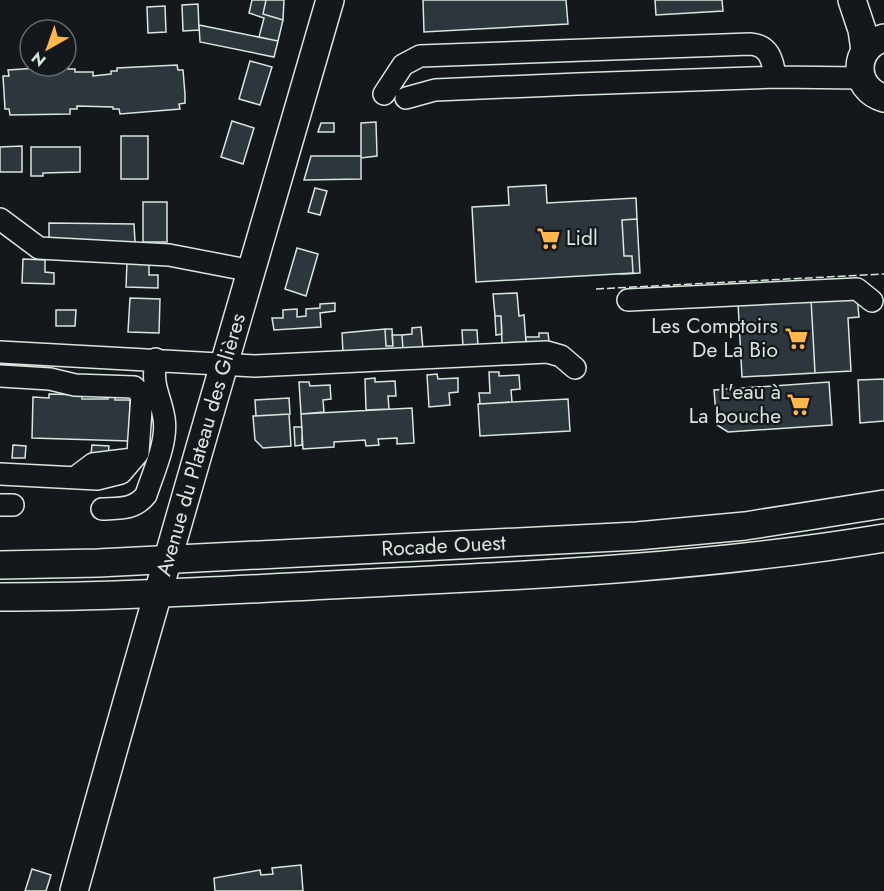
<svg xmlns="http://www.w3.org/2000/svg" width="884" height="891" font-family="Jost,sans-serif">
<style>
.building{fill:#2c363c;stroke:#d8e6dc;stroke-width:1.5}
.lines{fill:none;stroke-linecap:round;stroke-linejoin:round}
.minor-casing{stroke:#d8e6dc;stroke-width:24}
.major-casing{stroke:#d8e6dc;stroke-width:30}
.minor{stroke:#14181c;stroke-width:21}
.major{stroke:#14181c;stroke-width:27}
.fence{stroke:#d8e6dc;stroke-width:1.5;stroke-dasharray:8 3;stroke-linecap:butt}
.labels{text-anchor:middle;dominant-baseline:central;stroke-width:4.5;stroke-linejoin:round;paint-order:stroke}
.poi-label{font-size:21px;fill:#d8e6dc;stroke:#14181c;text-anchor:end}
.street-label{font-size:21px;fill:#d8e6dc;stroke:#14181c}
</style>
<rect width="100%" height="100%" fill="#14181c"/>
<path class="building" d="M252 0H266L263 14 283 20 278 41 259 37 264 18 249 13Z
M266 0H284L283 20 263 14Z
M423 0H566L568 24 424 32Z
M655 0H722L723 11 656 15Z
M198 4 199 30 183 31 182 5Z
M165 6 166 32 148 33 147 7Z
M199 25 278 41 274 57 200 42Z
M250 61 272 67 260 105 239 99Z
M177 65 178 70H183L185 94V103L179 104 180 109 120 114 119 109H113V107L77 106V109H70V114L10 115 9 109H5L3 76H9L8 70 68 66V69H75V72H93V76L111 74V71H117V68Z
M232 121 254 128 243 164 221 157Z
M376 122 377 156 361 158V123Z
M321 123H334V132H318Z
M121 136H148V179H121Z
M22 146V172H0V147Z
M31 147H80V172L43 173V176H31Z
M311 156H361V179L304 180Z
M546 185 547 203 636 198 637 219 622 220 624 256H632L633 273 476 282 472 207 509 205 508 187Z
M315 188 327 191 320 215 308 212Z
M143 202H167V242H143Z
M637 219 640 273 625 274 633 273 632 256H624L622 220Z
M49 223 134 224 135 242 49 241Z
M297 248 318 254 306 296 285 289Z
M23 259 45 260V272L54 273V284L22 283Z
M127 262 149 263V275H158V288L126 287Z
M517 293 519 316 524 315 526 343 502 344 501 316H495L493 294Z
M857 297 859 317 848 318 851 371 815 373 811 299Z
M130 298 160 299 159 333 128 332Z
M811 299 815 373 742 377 738 303Z
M335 303V311L320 313 321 327 274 330 272 318H283V310L297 309V317L306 316V309L320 308V304Z
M56 310H76L75 326H56Z
M495 316H501L502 334 496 335Z
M421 327 423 349 403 350 402 335 412 334V328Z
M385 329H392L393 346H386Z
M385 329 386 346H393L392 335H402L403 350 343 353 342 333Z
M462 330H477L478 346 463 347Z
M539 333H548L549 342 526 343V337H539Z
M489 372H499V376L519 375 520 389 511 390 512 402 480 404 479 393H490Z
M437 374 438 379 458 378V392L449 393 450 405 429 407 427 375Z
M375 378V382L395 381 396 396H388L389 409 366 410 365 379Z
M884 379V421L860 423 858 380Z
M299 382H309L310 386 330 385 331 399 323 400 324 412 301 414Z
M829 382 832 425 728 432 717 425 714 390Z
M49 394 82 395V399H108L109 396H115V400H130L129 441 32 438 33 397 49 398Z
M289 398 290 414 256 416 255 400Z
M568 399 570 431 480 436 478 404Z
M412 408 414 443 397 444V438L378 439 379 445 366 446 365 440 334 442V447L303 449 301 414Z
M289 414 291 446 263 448 255 440 253 416Z
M294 427H302V445L295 446Z
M13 445 26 446 25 458H12Z
M92 445 109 446 108 455 91 454Z
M301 865 303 891H215L214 878 260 870 261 875 273 874 272 868Z
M32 869 51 875 46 891H25Z"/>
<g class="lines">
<defs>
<path id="minor" d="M384 94 403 65 420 56 750 44C769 45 773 60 775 77
M406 98 435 90 578 84 775 77 861 78
M0 219 39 248 169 255 252 271
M628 300 857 289 872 301
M0 352 255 366 547 352 561 356 575 368
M0 376 50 379 75 385 134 387 142 395 138 453 121 473 97 479 0 474
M77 476 93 464 133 459
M0 505H13
M102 509C120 508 134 510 146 495 153 473 168 442 164 418 160 394 151 387 156 359"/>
<g id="major">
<path d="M852 0 862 30 865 50"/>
<path d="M884 38C852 47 852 89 884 98"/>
<path id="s1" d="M0 565 98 563 637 536 745 526 884 504"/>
<path d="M0 597C124 597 247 589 371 583 542 575 714 566 884 538"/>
<path id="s2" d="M74 891C156 593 244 297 330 0"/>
</g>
</defs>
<use href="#minor" class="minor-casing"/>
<use href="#major" class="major-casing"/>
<use href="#minor" class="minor"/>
<use href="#major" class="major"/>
<path class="fence" d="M596 289 884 274"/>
</g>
<defs>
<symbol id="supermarket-bare" viewBox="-9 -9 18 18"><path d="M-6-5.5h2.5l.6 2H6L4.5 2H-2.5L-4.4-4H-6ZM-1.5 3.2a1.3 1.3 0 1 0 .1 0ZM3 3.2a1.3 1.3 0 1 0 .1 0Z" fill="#ffb74d" stroke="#14181c" stroke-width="2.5" paint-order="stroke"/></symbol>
</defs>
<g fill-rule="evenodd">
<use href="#supermarket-bare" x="532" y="222" width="33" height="33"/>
<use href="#supermarket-bare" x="780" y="322" width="33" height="33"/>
<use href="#supermarket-bare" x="782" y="388" width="33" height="33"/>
</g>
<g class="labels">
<g class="poi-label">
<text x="566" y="238" text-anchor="start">Lidl</text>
<text x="778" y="326">Les Comptoirs<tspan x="778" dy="24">De La Bio</tspan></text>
<text x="781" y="392">L'eau à<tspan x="781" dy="24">La bouche</tspan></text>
</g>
<g class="street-label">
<text stroke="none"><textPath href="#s2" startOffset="464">Avenue du Plateau des Glières</textPath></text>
<text stroke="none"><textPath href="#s1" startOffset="444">Rocade Ouest</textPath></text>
</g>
</g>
<g transform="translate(48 48) rotate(220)"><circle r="28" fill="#14181c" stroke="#626a69" stroke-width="1.5"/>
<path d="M0-4.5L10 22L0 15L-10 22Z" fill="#ffb74d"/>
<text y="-9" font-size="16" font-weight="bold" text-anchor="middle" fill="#d8e6dc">N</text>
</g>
</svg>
